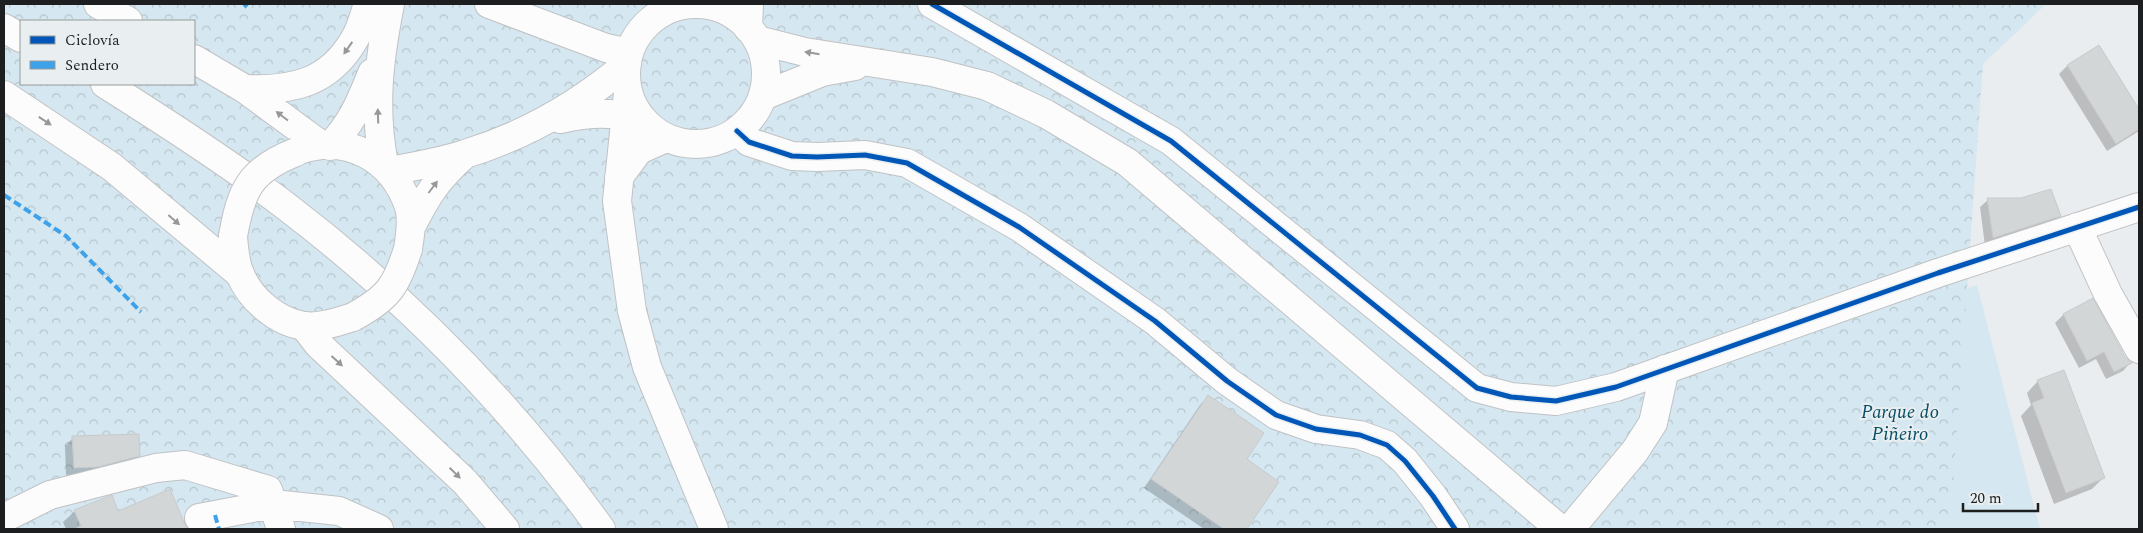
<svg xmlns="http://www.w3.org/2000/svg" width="2143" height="533" font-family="Spectral,serif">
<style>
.green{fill:#d5e7f0}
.forest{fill:url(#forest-crowns);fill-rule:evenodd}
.shadow{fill:#0003}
.building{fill:#d3d6d7;stroke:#c8cacc}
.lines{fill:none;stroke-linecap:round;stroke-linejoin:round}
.minor-casing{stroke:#c0c2c4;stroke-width:30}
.major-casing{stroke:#c0c2c4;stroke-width:30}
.highway-casing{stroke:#c0c2c4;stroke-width:30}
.minor{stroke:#fcfcfd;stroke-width:28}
.major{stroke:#fcfcfd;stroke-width:28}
.highway{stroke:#fcfcfd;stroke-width:28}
.major-bridge-casing{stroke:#c0c2c4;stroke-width:30;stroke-linecap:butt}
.major-bridge{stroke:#fcfcfd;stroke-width:28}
.quiet{stroke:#3da2ea;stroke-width:4;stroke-dasharray:8 4;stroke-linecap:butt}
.cycleway-casing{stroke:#e9eef0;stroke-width:8}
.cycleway{stroke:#0057b8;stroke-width:5}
.oneway{fill:#979899}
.labels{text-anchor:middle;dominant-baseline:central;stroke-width:4;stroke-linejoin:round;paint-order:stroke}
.park-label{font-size:19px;font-style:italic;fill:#074e65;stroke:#e9eef0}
</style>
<defs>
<pattern id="forest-crowns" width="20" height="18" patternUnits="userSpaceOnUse" patternTransform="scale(1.25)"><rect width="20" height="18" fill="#d5e7f0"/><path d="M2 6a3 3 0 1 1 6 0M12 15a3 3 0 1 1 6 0" fill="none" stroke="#b6c6cd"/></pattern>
</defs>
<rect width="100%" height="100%" fill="#eaedef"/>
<path class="green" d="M1977 285 2040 529H1598L1681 382Z"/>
<path class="forest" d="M4 4H2046L1983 64 1950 529H4ZM21 21H194V84H21Z"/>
<path class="shadow" d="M2099 46 2139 111V131L2107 151 2059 74 2067 66Z
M1988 200 2059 216 2051 224 1985 246 1980 207Z
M2092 300 2124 357 2130 363 2123 371 2106 379 2096 359 2079 368 2055 323 2063 315Z
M2038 381 2104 477 2092 489 2054 504 2021 416 2031 405 2027 393Z
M1208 397 1245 460 1277 482 1245 529H1204L1144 488 1200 405Z
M73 438 139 455 131 464 89 474 66 475 65 446Z
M170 491 185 529H66L63 522 75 511 117 512Z"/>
<path class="building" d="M2099 45 2139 109V129L2116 144 2067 65Z
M2051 189 2061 216 1993 238 1987 198H2021Z
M2093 298 2125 357 2132 363 2114 372 2104 352 2087 361 2063 314Z
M2064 370 2105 478 2066 493 2032 403 2044 398 2037 380Z
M1208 395 1264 433 1247 459 1279 482 1247 529H1224L1151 479Z
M139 434 140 456 98 467 74 468 72 436Z
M170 489 187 529H74L81 526 74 510 112 495 118 511Z"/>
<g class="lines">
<defs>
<path id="minor" d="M489 4 606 48 629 53
M932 4 1171 141 1477 388 1511 397 1556 401 1616 387 1938 273 2139 207
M748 28 749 4
M628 93 617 201 632 311 647 367 714 529
M737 131 749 142 792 156 817 157 865 155 907 163 1019 227 1155 321 1227 381 1276 415 1316 429 1360 435 1387 445 1405 461 1433 496 1455 529
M619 177 639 150 666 138
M2077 227 2108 294 2139 349
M4 518 50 495 156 468 185 465 268 490 281 529
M199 518 273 504 339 511 379 529
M1570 529 1635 451 1653 423 1665 369"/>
<path id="major" d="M626 74a70 70 0 1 1 140 0a70 70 0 1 1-140 0Z
M757 40 805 52 932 72 987 86 1046 114 1127 162 1560 529
M245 89C292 91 329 83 354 40 361 29 364 15 368 4
M763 96 822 72 855 66
M560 119C591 112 611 112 642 119
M330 146C351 125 361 101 372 73
M299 150C348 133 393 159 409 207 413 220 410 235 408 249
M384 164C373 108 379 60 390 4
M391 171C415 166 441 162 465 154 524 136 580 104 627 64
M411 227C427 195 437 179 464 155
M233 236C234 249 235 263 240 274 250 299 277 322 304 326 320 328 337 322 353 317"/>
<path id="highway" d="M98 4 128 21
M4 28 21 38
M194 59 245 89 321 145
M105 84C167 123 229 163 287 207 406 298 514 408 601 529
M4 95 112 167 240 274
M304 326 318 344 465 482 505 529"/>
</defs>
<use href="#minor" class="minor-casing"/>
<use href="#major" class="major-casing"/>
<use href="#highway" class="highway-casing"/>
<use href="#minor" class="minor"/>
<use href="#major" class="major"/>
<use href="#highway" class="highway"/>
<defs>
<path id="major-bridge" d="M233 236C241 190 250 170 296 152
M353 317C388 298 396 287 408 249"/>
</defs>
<use href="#major-bridge" class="major-bridge-casing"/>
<use href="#major-bridge" class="major-bridge"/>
<path class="quiet" d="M244 4 247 7
M4 195 66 236 141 312
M215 515 219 529"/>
<defs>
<path id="cycleway" d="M932 4 1171 141 1477 388 1511 397 1556 401 1616 387 1938 273 2139 207
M737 131 749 142 792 156 817 157 865 155 907 163 1019 227 1155 321 1227 381 1276 415 1316 429 1360 435 1387 445 1405 461 1433 496 1455 529"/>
</defs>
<use href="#cycleway" class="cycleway-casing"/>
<use href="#cycleway" class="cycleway"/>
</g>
<defs><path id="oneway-solid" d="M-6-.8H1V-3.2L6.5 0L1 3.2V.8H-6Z" transform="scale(1.25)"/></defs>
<g class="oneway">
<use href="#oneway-solid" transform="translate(348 48) rotate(125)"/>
<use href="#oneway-solid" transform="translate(812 53) rotate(-171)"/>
<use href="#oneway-solid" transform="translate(282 116) rotate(-143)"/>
<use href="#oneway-solid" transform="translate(378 116) rotate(-92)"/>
<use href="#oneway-solid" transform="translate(45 121) rotate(33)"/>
<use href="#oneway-solid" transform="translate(433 187) rotate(-53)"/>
<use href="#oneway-solid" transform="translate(174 220) rotate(41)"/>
<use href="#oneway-solid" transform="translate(337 361) rotate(42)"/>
<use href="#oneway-solid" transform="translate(455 473) rotate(44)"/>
</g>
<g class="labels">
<g class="park-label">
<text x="1900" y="412">Parque do<tspan x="1900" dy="22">Piñeiro</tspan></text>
</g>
</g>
<rect width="2143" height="533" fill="none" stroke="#1c1e1f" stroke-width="10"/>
<rect x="20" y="20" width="175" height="65" fill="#e9eef0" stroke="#979b9c"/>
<rect x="30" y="36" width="25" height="8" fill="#0057b8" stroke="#979b9c"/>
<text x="65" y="45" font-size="15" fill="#1c1e1f">Ciclovía</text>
<rect x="30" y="61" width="25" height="8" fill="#3da2ea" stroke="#979b9c"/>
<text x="65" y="70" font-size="15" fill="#1c1e1f">Sendero</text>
<path d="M1963 503v8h75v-8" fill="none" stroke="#1c1e1f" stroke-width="2.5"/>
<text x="1970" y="503" font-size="15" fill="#1c1e1f" stroke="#e9eef0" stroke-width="4" paint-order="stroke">20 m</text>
</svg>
